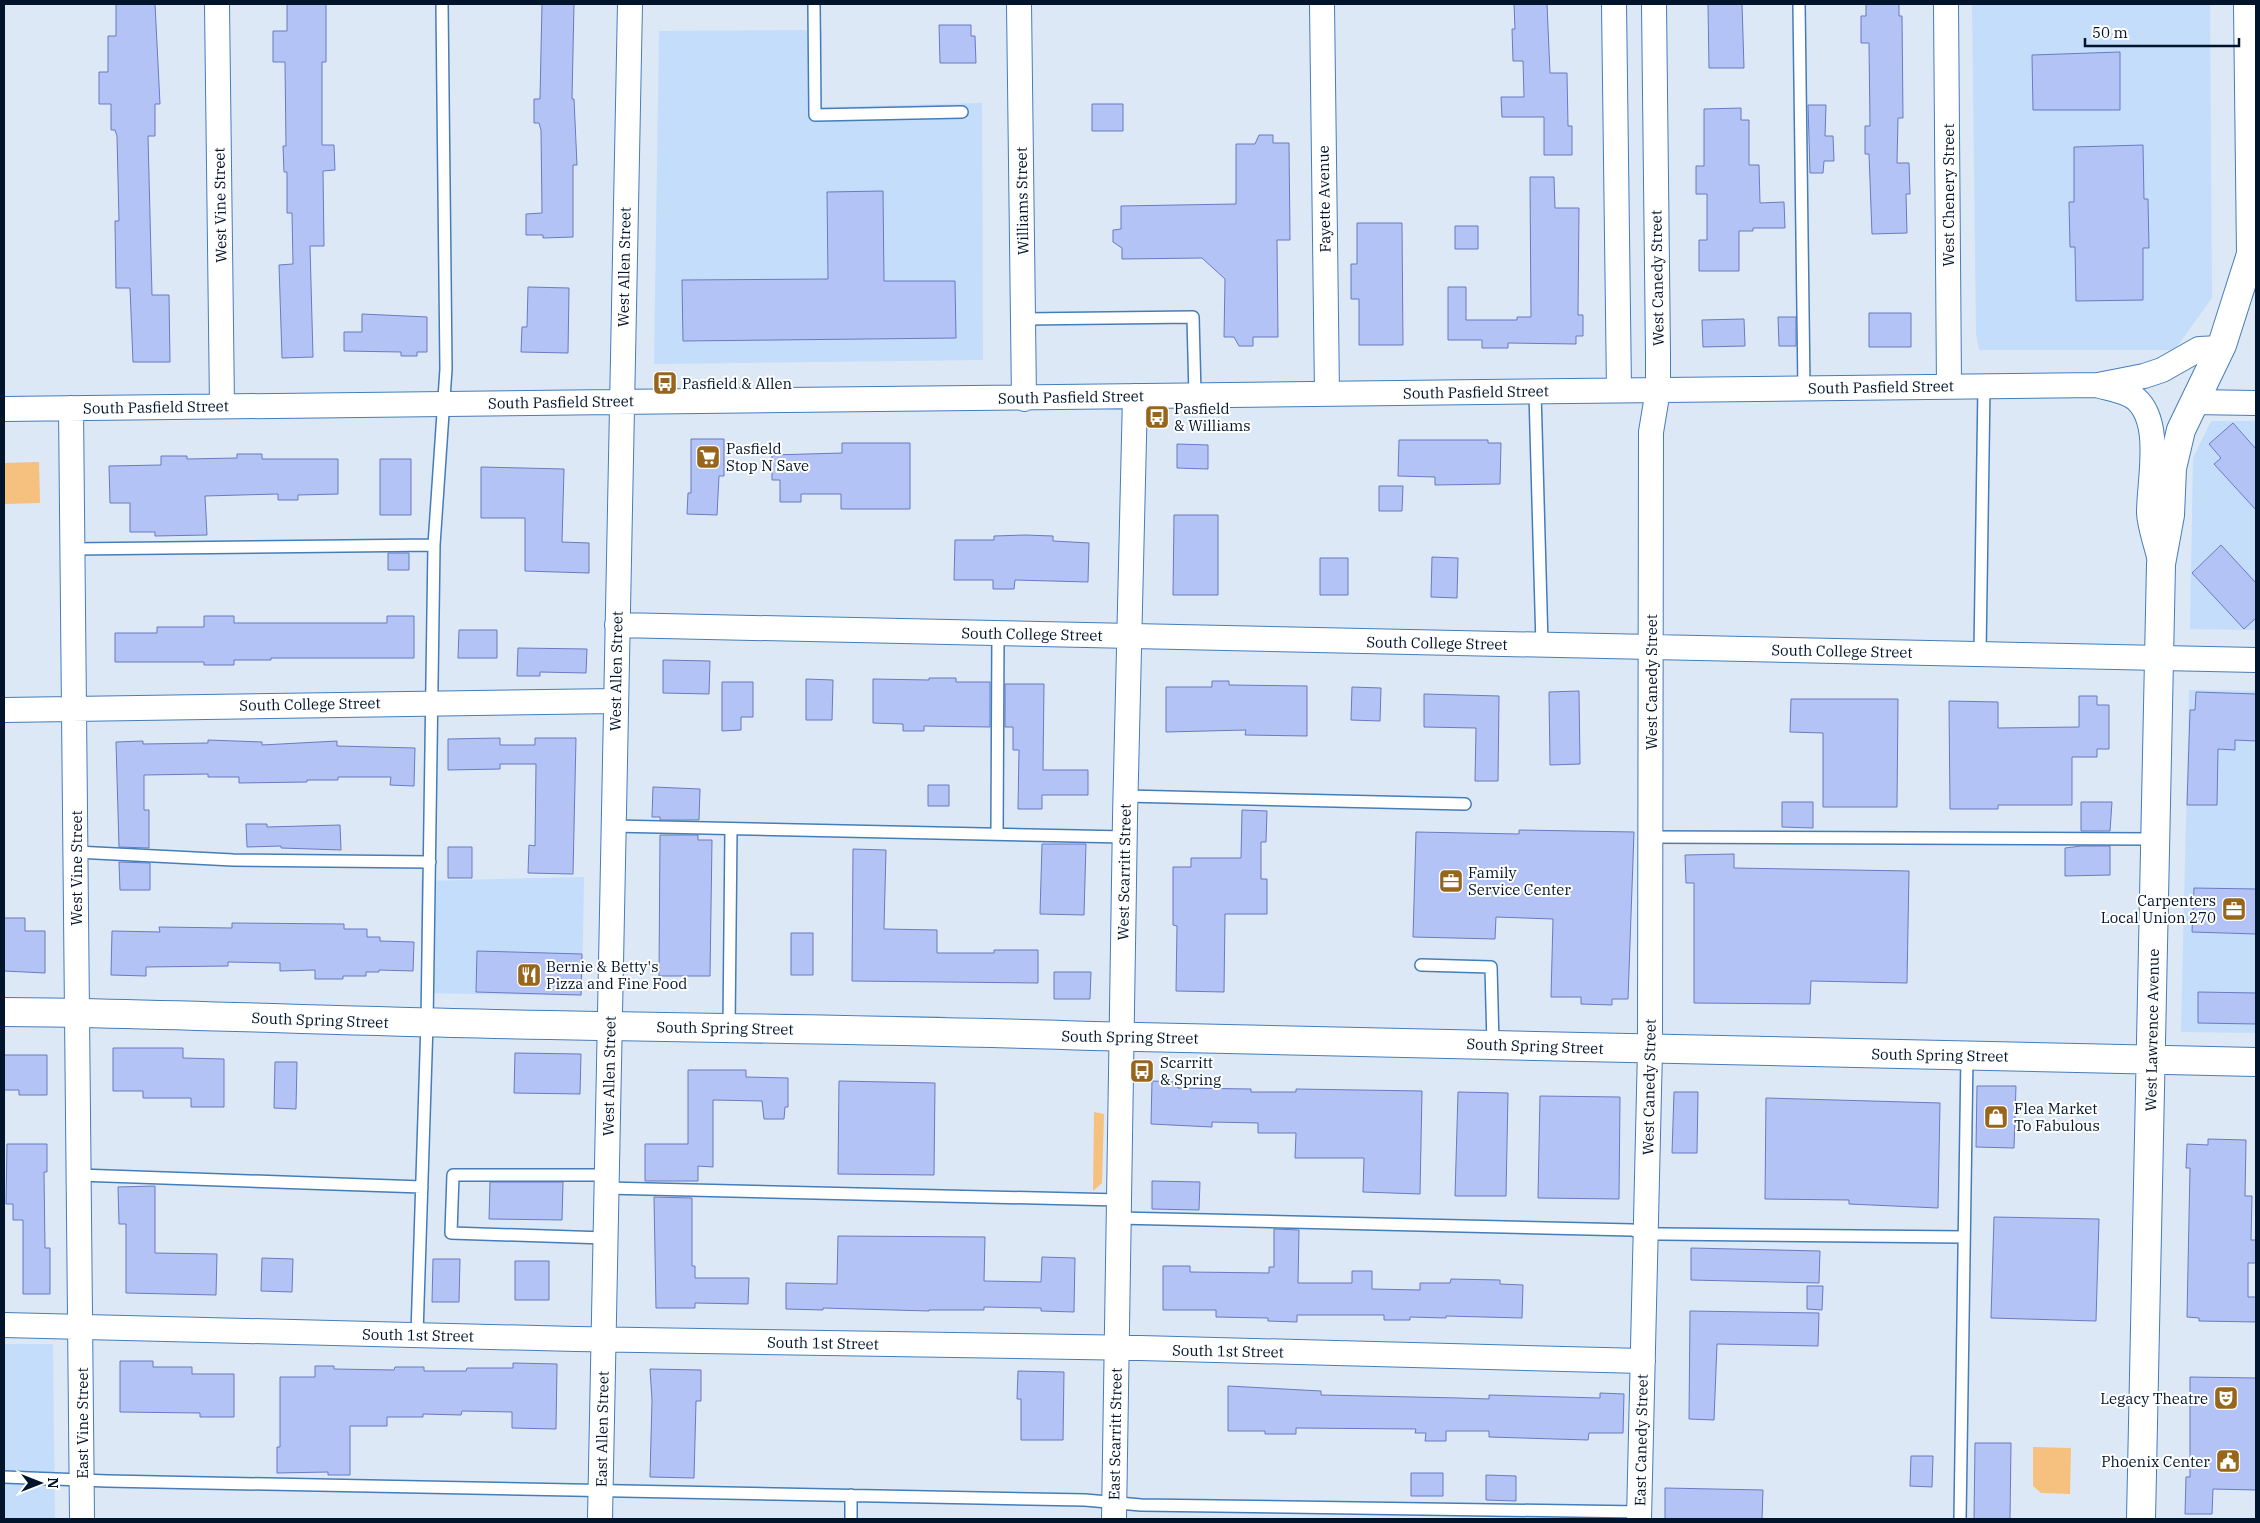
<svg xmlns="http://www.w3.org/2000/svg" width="2260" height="1523" font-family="'IBM Plex Serif',serif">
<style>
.built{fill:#c4ddfa}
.green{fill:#f6c07e}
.building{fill:#b4c3f5;stroke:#697bc2}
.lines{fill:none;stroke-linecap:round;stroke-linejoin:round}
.lane-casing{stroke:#457db9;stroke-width:14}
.street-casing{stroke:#457db9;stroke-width:26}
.secondary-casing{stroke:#457db9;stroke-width:30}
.lane{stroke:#fff;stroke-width:11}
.street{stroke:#fff;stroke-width:24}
.secondary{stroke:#fff;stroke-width:28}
.labels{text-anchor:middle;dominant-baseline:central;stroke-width:4;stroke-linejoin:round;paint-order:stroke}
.street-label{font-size:15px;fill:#00142b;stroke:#fff}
.poi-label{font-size:15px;fill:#00142b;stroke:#fff;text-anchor:start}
</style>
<rect width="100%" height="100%" fill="#dce8f5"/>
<path class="built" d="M1972 4H2210L2212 298 2176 348 2170 350H1979L1976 334Z
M822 30 821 107 982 103 983 360 654 364 659 31Z
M2211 421H2256V630L2190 629 2193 458Z
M2189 690 2256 691V1033L2181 1032Z
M584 877 582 996 421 993V881Z
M4 1344H53L55 1519H4Z"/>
<path class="green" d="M39 462 40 503 4 504V463Z
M1094 1112 1104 1114 1102 1183 1093 1191Z
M2033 1447 2071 1448 2070 1494 2041 1493 2033 1486Z"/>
<path class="building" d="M116 4H155L160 104H155V136H148L152 295H169L170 362H133L130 288H116L115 221H119L117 136 115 130H111V104H99V72H108V36H116Z
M287 4H326V62H322V145H334L335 170 323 171 324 246H310L313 357 282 358 279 265 293 264 292 213H287V172H284L283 146H286L285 62H273V31H287Z
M542 4H574L572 99H574L577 165H573V237L543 238V235H526V214L542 213 541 130 539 123H534V99H540Z
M1514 4H1547L1550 73H1567L1568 126H1572V155H1544V117H1502L1501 97H1524L1523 61H1513L1512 29H1515Z
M1708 4H1742L1744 68H1709Z
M1866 4H1899V16H1902L1903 118H1898L1897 163H1909L1910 194H1906L1907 233 1872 234 1869 154H1865V126H1870L1869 43H1861V16H1866Z
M939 25H971V36H975L976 63H940Z
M2120 52V110H2033L2032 55Z
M1092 104H1123V131H1092Z
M1808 105H1826L1825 136H1833L1834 161H1824L1823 173H1810Z
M1741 108V120H1749V165H1759L1760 203 1784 202 1785 228H1753V231H1739V271H1699V240H1707V194H1696V166H1704V109Z
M1259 135H1273V143H1289L1290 240H1277L1278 337H1253V346H1239L1234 337H1224L1225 279 1202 258 1122 259V248L1113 242V230L1121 229V206L1236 204V144H1255Z
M2143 145 2144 199H2148L2149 248H2143V300L2076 301 2075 247H2070L2069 202H2074V147Z
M1530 177H1554L1555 208H1579L1578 315H1583V336H1576V344L1508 343V348H1482V340H1448V287H1466V320H1517V317H1531Z
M883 191 884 281H955L956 338 683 341 682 280 828 279 827 192Z
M1357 223H1402L1403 345H1359V299H1351V264H1357Z
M1455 226H1478V249H1455Z
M528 287 569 288 568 353 521 352 522 327H527Z
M1869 313H1911V347H1869Z
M362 314 427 317V352H417V356H401V352L344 351V332H362Z
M1778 317H1796V346H1779Z
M1744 319 1745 346 1703 347 1702 320Z
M2233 423 2256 449V510L2214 464 2221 458 2209 444Z
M691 439H724V476H719L717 515 687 514 688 493H691Z
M1399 440H1488V443H1501L1500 484 1435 485V477L1398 476Z
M842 443H910V509H841V494H801V502H780V480H772V455L842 453Z
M1177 444 1208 445V469L1177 468Z
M237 454H262V459H338V494L298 495V500H278V494L205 496 207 535 155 536V532H130V503H110L109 466 161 465V456H187V459L237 458Z
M380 459H411V515H380Z
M481 467 564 469 562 542 589 543V573L525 571V518H481Z
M1379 486H1403L1402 511H1379Z
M1174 515H1218V595H1173Z
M1025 535 1053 536V541L1089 543 1088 582 1015 580 1014 589H993V580H954L955 540H994V536Z
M2221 545 2256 583V618L2244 629 2192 573Z
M388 553H409V570H388Z
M1432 557 1458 558 1457 598 1431 597Z
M1320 558H1348V595H1320Z
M204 616H234V623H387V616H414V658H271V660H234V665H204V662H115V633H157V627H204Z
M459 630H497V658H458Z
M518 648 587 649 586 673 540 672V676H517Z
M663 660 710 661 709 694 663 693Z
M929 678H956V682H990V727L924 726V731H903V724L873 723V679L929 680Z
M806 679 833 680 832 720H806Z
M1212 681H1229V685L1307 686V736L1245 735 1246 730 1166 732V687H1212Z
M722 682H753V717H741V730L722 731Z
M1005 684H1044L1043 770H1088V795H1042V809H1018L1019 750H1013V727H1005Z
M1352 687 1381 688 1380 721 1351 720Z
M1579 691 1580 764 1550 765 1549 692Z
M2196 692 2256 694V741L2235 740V750L2218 749 2217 805H2187L2190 710H2195Z
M1424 694 1499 696 1498 781H1475L1476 728 1424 727Z
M2079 696H2097V705H2109V749H2097V757H2072V805H1998V809H1950L1949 701 1998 702V728L2079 727Z
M1791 699H1898L1897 807H1823V733L1790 732Z
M500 738V745H535V738H576L573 874 528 873 529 845 535 846 536 764H500V769L448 770V739Z
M208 740 262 742V745L337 741V746L415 748 414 786 390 785 391 777H338V780H307V782L239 783V777H208V774L144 775V810H149V848L119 847 116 742 143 741V744L208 743Z
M928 785H949V806H928Z
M653 787 700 789 699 820H660V817H652Z
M1782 802H1813V828L1782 827Z
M2081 802H2112L2110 831H2081Z
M1242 810 1267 811 1266 842H1261V879H1267V914H1225L1224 992 1176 991 1177 926 1173 925V867H1191V858H1241Z
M246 824H267V827L340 825 341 850 281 848V846L247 847Z
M1519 830 1634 832 1628 999H1612V1005L1581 1004V997H1551L1553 919 1496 917 1495 939 1413 937 1416 832 1519 834Z
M660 835H698V840H712L710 976H659Z
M1042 844H1086L1084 915 1040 914Z
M2081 846H2110V875L2065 876V848Z
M448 847H472V878H448Z
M853 849 886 850 884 929 937 930V953H994V950H1038V983L852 981Z
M1734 854V868L1909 871 1907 983 1811 981 1810 1004 1694 1003V883H1686L1685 855Z
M119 862 150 863V890H120Z
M2194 888 2256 889V934L2192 932Z
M4 918H25V931H45V973L4 971Z
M232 923 344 924V929H367V937H380V941L414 942 413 971 379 970V972H366V976H343V979H315V970L280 971V963L228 962V966L146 967V976L111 975 112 931 160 932 159 927 232 928Z
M791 933H813V975H791Z
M477 951 582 954 581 995 476 992Z
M1054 972H1091L1090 999H1054Z
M2198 992 2256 993V1024L2198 1023Z
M113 1048H183V1058L224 1059V1107H191V1098H143V1091H113Z
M515 1053 581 1054 580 1094 514 1093Z
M4 1055H47V1095H19V1090H4Z
M275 1062H297L296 1109 274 1108Z
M688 1070H746V1077L788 1078V1107H785L784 1119H764L762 1101 713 1100V1167L698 1166V1181H645V1144H688Z
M839 1081 935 1083 934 1175 838 1174Z
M1152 1081 1178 1082V1088L1251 1089V1092H1296V1089L1422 1091 1420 1194 1363 1192 1364 1158H1295L1296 1133H1258V1123L1212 1122V1127L1151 1124Z
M1977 1086H2016L2014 1148 1976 1147Z
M1458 1092 1508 1093 1506 1196H1455Z
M1674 1092H1698L1697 1153H1672Z
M1540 1096 1620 1097 1619 1199 1538 1198Z
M1766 1098 1940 1103 1938 1208 1849 1204V1200L1765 1199Z
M2208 1139 2246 1140 2245 1196H2252L2251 1240H2256V1263H2248V1297H2256V1322L2199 1321V1318L2187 1317 2190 1168H2186L2187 1144 2208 1145Z
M7 1144H47V1172H44L45 1248H50V1294H23V1220H13V1204H6Z
M1152 1181 1200 1182 1199 1210 1152 1209Z
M490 1182H563L562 1220 489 1219Z
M155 1186V1253L217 1254 216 1295 126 1293V1224H119L118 1187Z
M654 1197 692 1198V1266H695V1278H749L748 1304 695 1303V1308H656Z
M1994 1217 2099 1219 2096 1321 1991 1318Z
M1274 1229 1299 1230 1298 1283H1352V1271H1372V1289L1420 1290V1283H1450L1451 1279 1500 1280V1284L1523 1285 1522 1318 1446 1316V1318L1410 1317V1320H1384V1315H1297V1322L1268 1321V1318L1216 1317V1310H1163V1266H1190V1272L1269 1273V1267H1274Z
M838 1236 985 1237 984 1281 1041 1282 1042 1257 1075 1258 1074 1312 1041 1311V1308L984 1307V1310H929V1311L823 1308V1310L786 1309V1283L837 1284Z
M1691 1248 1820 1251 1819 1283 1691 1280Z
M262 1258 293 1259 292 1292 261 1291Z
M433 1259H460L459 1302H432Z
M515 1261H549V1300H515Z
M1807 1286H1823L1822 1310 1807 1309Z
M1690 1311 1819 1313 1818 1346 1717 1344 1714 1420 1689 1419Z
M120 1361H153V1367H192V1374H234V1417H200V1413L120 1412Z
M513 1363 557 1364 556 1429 512 1428V1412L462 1411 461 1415 423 1414V1417H387V1426H350V1475H328V1472L277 1473V1447H280V1377H315V1366H334V1369L394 1370 395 1367H424V1371H466L467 1368H513Z
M650 1369 701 1370V1401H696L694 1478 650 1477 652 1400Z
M1018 1371 1064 1372 1063 1440H1021V1399H1017Z
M2190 1377 2256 1378V1490L2213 1489 2212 1514H2185L2186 1477H2190Z
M1228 1386 1321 1391V1395L1459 1398 1489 1399V1395L1600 1398V1393L1624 1394 1623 1433H1589L1588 1440 1489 1437V1431H1446V1441H1425L1426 1433H1415L1416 1429 1296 1428V1434H1265V1431H1228Z
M1975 1443H2011L2010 1519H1974Z
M1911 1456H1933L1932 1487 1910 1486Z
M1411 1473H1443V1496H1411Z
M1486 1475 1516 1476V1501L1486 1500Z
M1665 1488 1763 1490 1762 1519H1665Z"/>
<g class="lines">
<defs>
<path id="lane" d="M814 4 815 115 962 112
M1799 4 1804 389
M1024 319 1193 317 1195 395
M1535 392 1542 645
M73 549 434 545
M1980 654 1984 386
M1126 796 1465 804
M613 826 1125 837
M997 834 998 633
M1650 837 2154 839
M76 852 233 860 430 862
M1421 965 1491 967 1493 1044
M729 1028 731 829
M79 1175 422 1187
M606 1188 1119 1200
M1118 1218 1632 1230 1646 1234H1662L1964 1237
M605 1238 451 1233 453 1175H606
M417 1334 427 1023 434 545 446 369 442 4
M4 1477 107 1481 1085 1500 1141 1505 1640 1512
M851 1519V1495
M1960 1519 1967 1056"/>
<path id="street" d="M217 4 222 406
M1019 4 1024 399
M1322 4 1327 394
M1614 4 1619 390
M1946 4 1949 386
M2100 386C2112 389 2126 391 2136 399 2163 423 2149 480 2149 513 2150 529 2157 546 2160 561
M2193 402 2256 403
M71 408 82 1519
M4 409 2098 385 2144 376 2162 370 2199 349 2220 348
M617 625 2256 660
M4 710 616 701
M4 1325 576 1339 1140 1348 1643 1361
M600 1519 630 4
M1114 1519 1125 818 1135 396
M1639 1519 1650 1049 1651 432 1658 390V355L1654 4"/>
<path id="secondary" d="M4 1012C153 1013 303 1020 453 1023 666 1028 880 1029 1093 1036L2256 1062
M2141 1519 2161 564 2170 515 2172 468 2181 430 2222 345 2251 254 2248 4"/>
</defs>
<use href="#lane" class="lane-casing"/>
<use href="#street" class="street-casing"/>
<use href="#secondary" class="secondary-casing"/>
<use href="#lane" class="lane"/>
<use href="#street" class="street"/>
<use href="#secondary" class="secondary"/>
</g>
<defs>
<symbol id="bus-square" viewBox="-11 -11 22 22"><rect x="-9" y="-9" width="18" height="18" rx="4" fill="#98661a" stroke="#fff"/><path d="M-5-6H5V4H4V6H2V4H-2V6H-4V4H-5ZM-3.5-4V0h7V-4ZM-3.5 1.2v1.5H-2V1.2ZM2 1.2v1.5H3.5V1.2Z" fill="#fff"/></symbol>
<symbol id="supermarket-square" viewBox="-11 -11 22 22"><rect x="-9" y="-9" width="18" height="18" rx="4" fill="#98661a" stroke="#fff"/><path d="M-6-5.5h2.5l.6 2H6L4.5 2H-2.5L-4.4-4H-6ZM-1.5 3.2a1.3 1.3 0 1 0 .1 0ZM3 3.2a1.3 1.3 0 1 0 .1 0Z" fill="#fff"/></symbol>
<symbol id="office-square" viewBox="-11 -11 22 22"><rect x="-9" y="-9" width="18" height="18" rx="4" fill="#98661a" stroke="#fff"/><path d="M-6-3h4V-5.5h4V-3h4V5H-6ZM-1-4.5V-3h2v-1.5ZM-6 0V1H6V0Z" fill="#fff"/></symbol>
<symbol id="restaurant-square" viewBox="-11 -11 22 22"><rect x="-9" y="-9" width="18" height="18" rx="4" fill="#98661a" stroke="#fff"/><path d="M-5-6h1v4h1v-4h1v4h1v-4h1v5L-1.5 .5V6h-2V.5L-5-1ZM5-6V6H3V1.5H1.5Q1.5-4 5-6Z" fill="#fff"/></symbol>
<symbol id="shop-square" viewBox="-11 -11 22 22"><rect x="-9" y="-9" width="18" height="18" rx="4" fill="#98661a" stroke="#fff"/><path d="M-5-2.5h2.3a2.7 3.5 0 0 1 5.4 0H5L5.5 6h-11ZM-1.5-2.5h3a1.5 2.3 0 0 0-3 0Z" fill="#fff"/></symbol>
<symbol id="theatre-square" viewBox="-11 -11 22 22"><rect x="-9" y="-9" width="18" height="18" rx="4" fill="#98661a" stroke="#fff"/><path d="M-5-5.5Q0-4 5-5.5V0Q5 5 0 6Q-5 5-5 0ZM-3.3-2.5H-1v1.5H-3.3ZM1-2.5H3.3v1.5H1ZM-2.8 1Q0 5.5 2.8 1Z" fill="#fff"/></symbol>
<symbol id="civic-square" viewBox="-11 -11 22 22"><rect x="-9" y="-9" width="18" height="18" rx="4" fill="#98661a" stroke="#fff"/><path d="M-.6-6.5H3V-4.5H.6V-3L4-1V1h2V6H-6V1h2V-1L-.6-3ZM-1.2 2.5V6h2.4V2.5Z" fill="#fff"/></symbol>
</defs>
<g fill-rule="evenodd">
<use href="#bus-square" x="651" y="369" width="28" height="28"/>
<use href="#bus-square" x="1143" y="403" width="28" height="28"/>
<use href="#supermarket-square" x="694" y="443" width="28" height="28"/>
<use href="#office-square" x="1437" y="867" width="28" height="28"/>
<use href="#office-square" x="2220" y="895" width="28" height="28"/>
<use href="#restaurant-square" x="515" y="961" width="28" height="28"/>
<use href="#bus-square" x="1128" y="1057" width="28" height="28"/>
<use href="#shop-square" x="1982" y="1103" width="28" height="28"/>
<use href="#theatre-square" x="2212" y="1384" width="28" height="28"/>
<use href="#civic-square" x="2214" y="1447" width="28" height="28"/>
</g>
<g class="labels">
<g class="street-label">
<text transform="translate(1948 195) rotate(-90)">West Chenery Street</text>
<text transform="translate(1324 199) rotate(-91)">Fayette Avenue</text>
<text transform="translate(1022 201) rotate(-91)">Williams Street</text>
<text transform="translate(220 205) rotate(-91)">West Vine Street</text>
<text transform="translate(624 267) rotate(-89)">West Allen Street</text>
<text transform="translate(1657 278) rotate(-91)">West Canedy Street</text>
<text transform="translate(1881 387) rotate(-1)">South Pasfield Street</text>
<text transform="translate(1476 392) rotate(-1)">South Pasfield Street</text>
<text transform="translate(1071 397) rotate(-1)">South Pasfield Street</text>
<text transform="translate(561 402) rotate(-1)">South Pasfield Street</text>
<text transform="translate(156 407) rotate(-1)">South Pasfield Street</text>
<text transform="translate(1032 634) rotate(1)">South College Street</text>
<text transform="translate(1437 643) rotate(1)">South College Street</text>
<text transform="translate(1842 651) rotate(1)">South College Street</text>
<text transform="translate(616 671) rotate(-89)">West Allen Street</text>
<text transform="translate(1651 682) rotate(-90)">West Canedy Street</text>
<text transform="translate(310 704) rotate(-1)">South College Street</text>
<text transform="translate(76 868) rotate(-90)">West Vine Street</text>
<text transform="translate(1124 872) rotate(-89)">West Scarritt Street</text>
<text transform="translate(320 1020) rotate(2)">South Spring Street</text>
<text transform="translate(725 1028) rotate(1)">South Spring Street</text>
<text transform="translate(2152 1030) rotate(-89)">West Lawrence Avenue</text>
<text transform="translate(1130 1037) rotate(1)">South Spring Street</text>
<text transform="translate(1535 1046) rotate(2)">South Spring Street</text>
<text transform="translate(1940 1055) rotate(1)">South Spring Street</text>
<text transform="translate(609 1076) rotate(-89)">West Allen Street</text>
<text transform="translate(1649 1087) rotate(-89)">West Canedy Street</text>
<text transform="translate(418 1335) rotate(1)">South 1st Street</text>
<text transform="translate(823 1343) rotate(1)">South 1st Street</text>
<text transform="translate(1228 1351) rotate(1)">South 1st Street</text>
<text transform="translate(82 1423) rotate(-90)">East Vine Street</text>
<text transform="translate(602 1429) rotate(-89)">East Allen Street</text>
<text transform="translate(1115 1434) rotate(-89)">East Scarritt Street</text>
<text transform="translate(1641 1440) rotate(-89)">East Canedy Street</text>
</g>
<g class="poi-label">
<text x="682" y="383">Pasfield &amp; Allen</text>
<text x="1174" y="408">Pasfield<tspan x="1174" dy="17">&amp; Williams</tspan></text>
<text x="726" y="448">Pasfield<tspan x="726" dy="17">Stop N Save</tspan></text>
<text x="1468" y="872">Family<tspan x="1468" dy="17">Service Center</tspan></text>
<text x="2216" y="900" text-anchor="end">Carpenters<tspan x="2216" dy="17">Local Union 270</tspan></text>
<text x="546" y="966">Bernie &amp; Betty's<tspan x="546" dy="17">Pizza and Fine Food</tspan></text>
<text x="1160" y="1062">Scarritt<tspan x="1160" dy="17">&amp; Spring</tspan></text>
<text x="2014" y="1108">Flea Market<tspan x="2014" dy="17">To Fabulous</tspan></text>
<text x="2208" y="1398" text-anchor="end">Legacy Theatre</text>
<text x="2210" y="1461" text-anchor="end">Phoenix Center</text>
</g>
</g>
<rect width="2260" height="1523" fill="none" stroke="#00142b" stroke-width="10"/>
<g transform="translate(40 1483) rotate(90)" stroke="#ffffff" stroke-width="4" paint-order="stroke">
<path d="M0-4L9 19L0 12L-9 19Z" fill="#00142b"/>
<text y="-8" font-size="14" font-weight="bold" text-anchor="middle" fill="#00142b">N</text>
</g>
<path d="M2085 38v8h154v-8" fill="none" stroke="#00142b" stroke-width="2.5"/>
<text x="2092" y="38" font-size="15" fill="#00142b" stroke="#ffffff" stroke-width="4" paint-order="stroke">50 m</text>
</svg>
